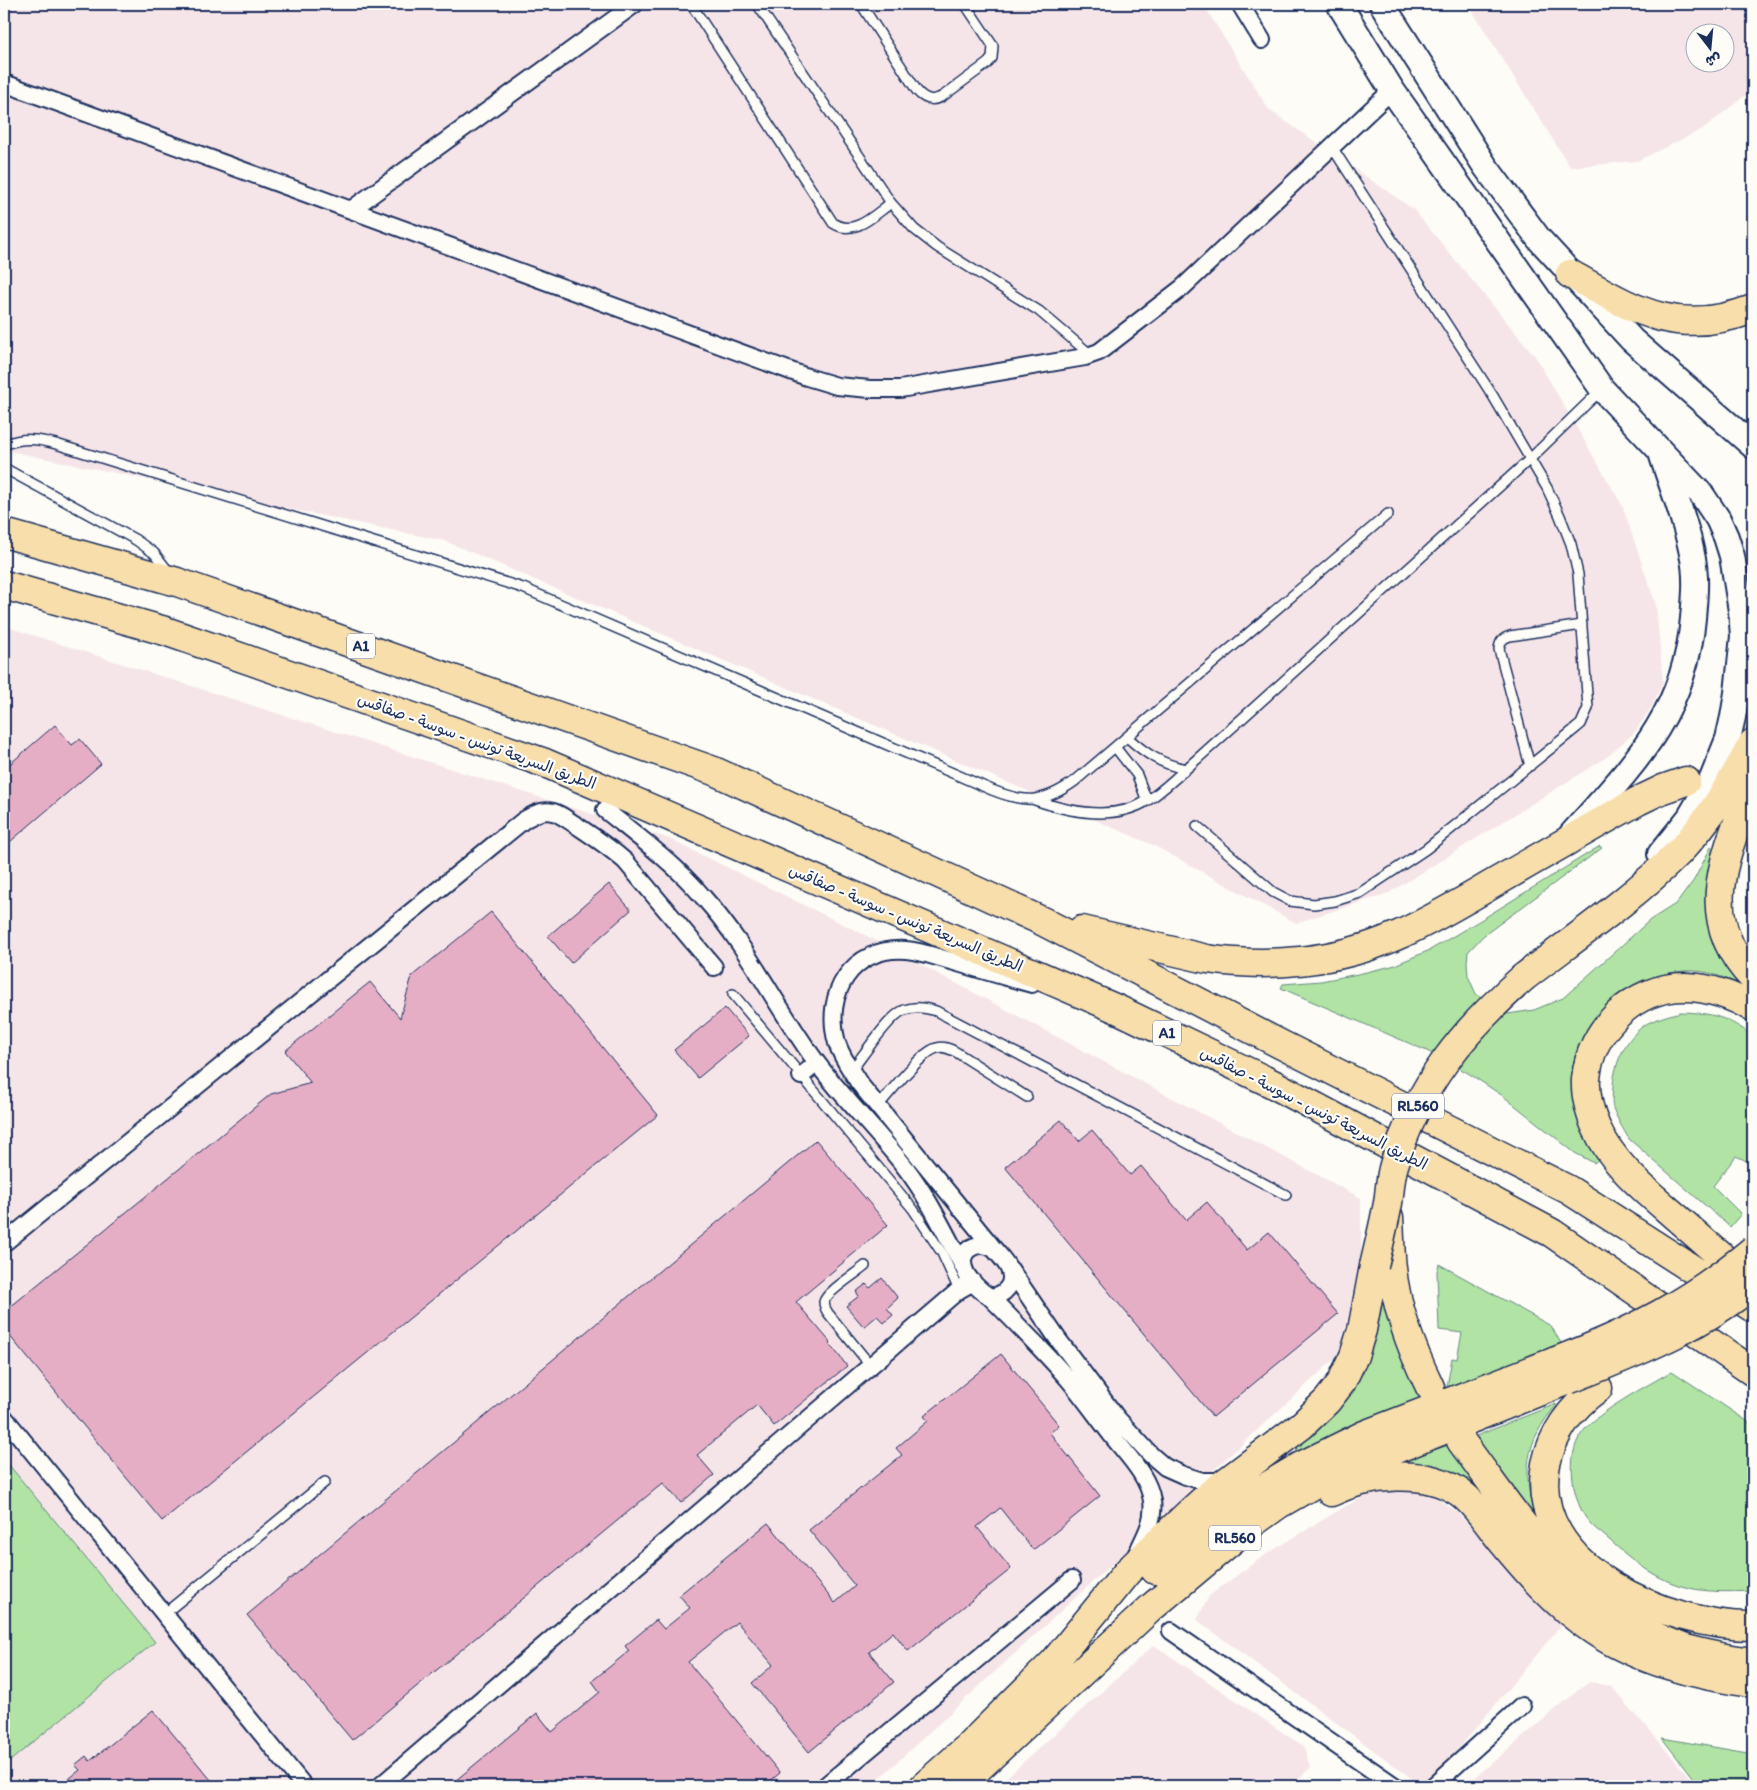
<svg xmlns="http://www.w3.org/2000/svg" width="1757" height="1790" font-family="Itim,'Playpen Sans Arabic',sans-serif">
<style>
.built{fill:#f6e5e8;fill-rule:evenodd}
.green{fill:#b1e3a4;stroke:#668981}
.building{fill:#e5aec5;stroke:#1b2f5e}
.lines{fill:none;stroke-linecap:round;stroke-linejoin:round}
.lane-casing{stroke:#1b2f5e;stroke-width:12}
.street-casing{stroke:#1b2f5e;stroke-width:20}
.secondary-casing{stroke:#1b2f5e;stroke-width:28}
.highway-casing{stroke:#1b2f5e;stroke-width:31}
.lane{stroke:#fdfcf7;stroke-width:9}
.street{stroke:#fdfcf7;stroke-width:16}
.secondary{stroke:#fdfcf7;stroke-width:24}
.highway{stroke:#f8deab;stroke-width:28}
.highway-bridge-casing{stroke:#1b2f5e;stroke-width:31;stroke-linecap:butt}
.highway-bridge{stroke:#f8deab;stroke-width:28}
.labels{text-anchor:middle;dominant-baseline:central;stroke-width:4.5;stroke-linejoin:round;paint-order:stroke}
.shield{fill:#fdfcf7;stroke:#5f6c8c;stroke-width:1}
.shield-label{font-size:15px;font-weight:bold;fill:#1b2f5e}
.street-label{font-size:16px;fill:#1b2f5e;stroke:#fdfcf7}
</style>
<rect width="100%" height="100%" fill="#fdfcf7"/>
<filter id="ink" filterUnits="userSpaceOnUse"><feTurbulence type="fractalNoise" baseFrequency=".02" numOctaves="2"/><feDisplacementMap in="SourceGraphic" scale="10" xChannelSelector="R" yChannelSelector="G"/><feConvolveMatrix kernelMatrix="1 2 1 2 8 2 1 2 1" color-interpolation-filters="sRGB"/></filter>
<g filter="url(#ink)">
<path class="built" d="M4 4H1203L1269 110 1413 209 1535 356 1622 505 1656 605 1663 682 1652 706 1635 732 1607 757 1389 893 1296 923 1153 845 445 541 4 450Z
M1468 4H1753V89L1703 129 1637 161 1570 167ZM1694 32H1724V62H1694Z
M4 626 667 838 863 934 1361 1198V1252L1341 1353 871 1786H4Z
M1415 1489 1438 1499 1458 1513 1562 1624 1428 1786H1422L1197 1620 1209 1596 1262 1557 1344 1507 1375 1491Z
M1154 1645 1304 1747 1310 1768 1291 1786H997Z
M1589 1681 1612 1687 1697 1786H1465Z"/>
<path class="green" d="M1600 846 1602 848 1483 936 1468 952 1467 962 1468 976 1476 994 1508 1014 1534 1010 1563 998 1650 920 1677 903 1694 880 1711 847 1718 849 1744 986C1729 980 1713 972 1696 971 1630 968 1563 1026 1573 1096 1576 1118 1591 1139 1600 1158L1594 1163 1575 1153 1503 1096 1468 1073 1427 1051 1281 988 1283 984 1321 981 1358 974 1392 966 1430 950 1484 918Z
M1681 1012C1713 1013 1727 1017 1753 1036V1164L1736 1156 1713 1186 1741 1214 1730 1227 1629 1139C1623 1129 1617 1119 1613 1108 1611 1101 1613 1092 1613 1085 1615 1062 1626 1036 1648 1023 1658 1018 1669 1015 1681 1012Z
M1439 1264 1551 1326 1562 1345 1447 1387 1452 1358 1457 1359 1462 1333 1439 1330 1437 1271Z
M1386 1296 1399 1353 1421 1398 1298 1451 1294 1445C1351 1412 1375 1360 1383 1297Z
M1672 1371 1753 1425V1591C1729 1592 1702 1593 1678 1585 1650 1576 1627 1556 1606 1537 1600 1532 1594 1528 1589 1522 1572 1502 1565 1455 1582 1433 1598 1411 1647 1386 1672 1371Z
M1556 1404V1406C1525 1441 1522 1473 1535 1517L1532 1518 1476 1436Z
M1449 1445 1497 1512 1405 1463 1403 1460Z
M4 1459 155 1642 4 1766Z
M1662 1738 1753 1754V1786H1699Z"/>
<path class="building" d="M55 725 72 745 80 739 101 764 4 847V769Z
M609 884 631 910 571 963 548 936Z
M491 912 658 1115 162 1521 4 1329V1312L271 1094 311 1083 285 1051 370 982 400 1018 412 976Z
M725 1008 749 1036 698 1078 674 1050Z
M1061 1120 1079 1141 1092 1130 1130 1175 1141 1166 1186 1220 1207 1202 1247 1250 1269 1232 1338 1314 1213 1417 1005 1167Z
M816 1140 888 1225 796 1302 831 1343 830 1344 847 1366 774 1426 757 1405 697 1455 714 1475 681 1503 663 1483 352 1740 247 1615Z
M882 1278 898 1298 887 1308 893 1315 884 1323 877 1316 864 1327 846 1306 859 1296 856 1292 866 1284 870 1288Z
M1001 1354 1059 1425 1050 1433 1100 1496 1033 1550 1000 1508 977 1527 1011 1569 908 1651 893 1632 869 1652 894 1682 809 1752 752 1683 773 1665 737 1622 688 1662 780 1773 764 1786H449L537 1713 552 1732 600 1692 592 1681 629 1651 625 1646 656 1620 664 1629 690 1608 679 1595 768 1523 835 1603 855 1586 809 1530 902 1455 896 1448 928 1421 924 1416Z
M153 1710 216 1786H60L80 1770 75 1765 86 1756 90 1761Z"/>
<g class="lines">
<defs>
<path id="lane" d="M691 4 833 223C854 237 874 215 891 203
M757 4 891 203 914 229 937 247 1039 311 1091 355
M861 4 917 91C925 100 933 102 943 96L988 63 992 58 993 46 965 4
M4 445C22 437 38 439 56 444L523 588 992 790C1027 804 1044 803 1075 781L1388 514
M4 468 136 540 154 553 169 572
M1127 737C1146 754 1161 764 1186 769
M1115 747 1137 775 1147 801
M1530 766 1499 649C1500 641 1503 638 1510 636L1582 625
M1035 800C1069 812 1114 821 1147 801 1161 792 1173 780 1186 769L1530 459 1602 389
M1197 826 1273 892 1290 901 1314 904 1335 901 1360 893 1426 849 1575 729 1581 724 1588 708 1578 574 1571 544 1560 516 1547 488 1493 396 1332 147
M733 994 913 1209 942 1253 959 1290
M851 1071C862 1057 888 1018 902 1011 913 1006 924 1007 936 1011L1286 1195
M878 1106C890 1093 922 1051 937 1048 944 1046 950 1049 956 1052L1027 1097
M865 1266C857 1273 826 1292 824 1302 824 1307 826 1310 828 1313L871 1366
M164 1614 325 1482"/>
<path id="street" d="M1240 4 1262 40
M4 83 807 377 837 386 870 389H900L1085 357 1099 352 1182 288 1392 90
M352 209 635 4
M605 810C640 838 675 864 704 898 748 947 778 1010 817 1063 844 1099 877 1131 905 1167 929 1198 945 1233 964 1268
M801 1076 817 1063
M4 1243 524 820C533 815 542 809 553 812 561 814 569 821 576 825 594 837 611 848 626 862L714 967
M994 1249C980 1240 958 1248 964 1268 967 1279 980 1291 990 1297 1004 1296 1016 1284 1009 1269 1006 1262 999 1255 994 1249L859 1083C851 1070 842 1058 837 1043 823 994 852 946 906 950 921 951 936 957 951 961 978 969 1005 977 1032 984
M1010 1269 1057 1338 1117 1418 1151 1455 1165 1467 1183 1475 1202 1481H1225
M990 1297C1017 1324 1044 1351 1069 1380 1084 1398 1098 1418 1113 1437 1128 1456 1149 1477 1152 1501 1155 1521 1144 1538 1136 1555
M4 1417 304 1786
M1171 1631 1395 1786
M380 1786 959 1290 973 1282
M825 1786 1072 1580
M1433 1786 1522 1706"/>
<path id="secondary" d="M1339 4 1392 90 1602 389 1702 495 1718 519 1726 537 1732 556 1741 611 1743 636 1737 693 1733 717 1728 739 1712 779 1689 818 1660 854
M1382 4 1485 166 1539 239 1632 340 1753 446
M1571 835C1632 766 1685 715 1693 618 1695 596 1697 575 1692 554 1686 521 1672 488 1662 456"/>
<path id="highway" d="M1570 274C1635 310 1676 338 1753 309
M4 533 177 582 714 771 1042 921 1282 1045 1569 1190 1753 1308
M4 585 165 631 545 763 1117 1009 1273 1084 1552 1233 1753 1372
M1753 783C1727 851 1693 916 1753 978
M1082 930 1207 959C1270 968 1337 962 1396 936 1433 920 1468 898 1503 878 1548 852 1593 826 1638 801L1663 789 1686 781
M1524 977C1575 938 1633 898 1678 853 1709 821 1732 782 1753 743
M1389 1217C1390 1234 1390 1251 1392 1268 1396 1309 1412 1350 1430 1387
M1750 1281C1725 1260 1700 1238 1676 1217 1645 1190 1613 1165 1596 1127 1590 1114 1585 1094 1586 1079 1590 1029 1634 987 1685 987 1708 987 1734 996 1753 1008
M1598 1388C1572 1407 1553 1432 1546 1464 1526 1569 1670 1627 1753 1626
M1461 1441C1491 1481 1520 1525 1554 1562 1586 1597 1637 1632 1683 1648 1705 1655 1730 1659 1753 1662
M1331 1492C1367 1475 1424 1468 1459 1492 1474 1502 1489 1525 1501 1540 1528 1573 1557 1606 1593 1630 1637 1660 1700 1677 1753 1683
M1155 1570 1204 1528 1236 1505 1301 1466 1364 1435 1556 1361
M924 1786 967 1748 1054 1662 1128 1571 1187 1515 1210 1494 1302 1425 1327 1401 1341 1383 1354 1356 1362 1330 1374 1266
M959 1786 1152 1607 1251 1524 1279 1504 1326 1477 1568 1380"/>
</defs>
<use href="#lane" class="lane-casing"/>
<use href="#street" class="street-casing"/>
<use href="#secondary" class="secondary-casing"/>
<use href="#highway" class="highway-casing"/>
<use href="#lane" class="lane"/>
<use href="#street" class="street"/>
<use href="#secondary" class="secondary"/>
<use href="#highway" class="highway"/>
<defs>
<path id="highway-bridge" d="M1374 1266C1379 1245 1384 1224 1388 1203 1390 1191 1390 1177 1394 1165 1418 1085 1463 1031 1524 977
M1556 1361C1631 1333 1692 1301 1753 1250
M1568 1380C1632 1354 1699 1329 1753 1284"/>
</defs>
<use href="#highway-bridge" class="highway-bridge-casing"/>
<use href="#highway-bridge" class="highway-bridge"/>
</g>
</g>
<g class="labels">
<g class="shield">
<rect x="347" y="633.5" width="28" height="25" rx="4"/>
<rect x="1153" y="1020.5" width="28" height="25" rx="4"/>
<rect x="1392" y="1093.5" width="52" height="25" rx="4"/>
<rect x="1209" y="1525.5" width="52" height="25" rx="4"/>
</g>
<g class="shield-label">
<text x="361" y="646">A1</text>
<text x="1167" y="1033">A1</text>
<text x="1418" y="1106">RL560</text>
<text x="1235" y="1538">RL560</text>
</g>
<g class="street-label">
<text transform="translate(477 741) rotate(20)">الطريق السريعة تونس - سوسة - صفاقس</text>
<text transform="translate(906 918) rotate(23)">الطريق السريعة تونس - سوسة - صفاقس</text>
<text transform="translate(1314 1108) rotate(27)">الطريق السريعة تونس - سوسة - صفاقس</text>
</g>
</g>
<rect width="1757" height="1790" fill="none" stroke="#fdfcf7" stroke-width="20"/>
<rect x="10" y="10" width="1737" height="1770" fill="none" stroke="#1b2f5e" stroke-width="2" filter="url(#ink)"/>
<g transform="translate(1710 48) rotate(164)"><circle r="24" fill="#fdfcf7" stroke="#a3aaba"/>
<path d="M0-4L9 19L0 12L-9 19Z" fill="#1b2f5e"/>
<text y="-8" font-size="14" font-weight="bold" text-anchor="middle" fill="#1b2f5e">ش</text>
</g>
</svg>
